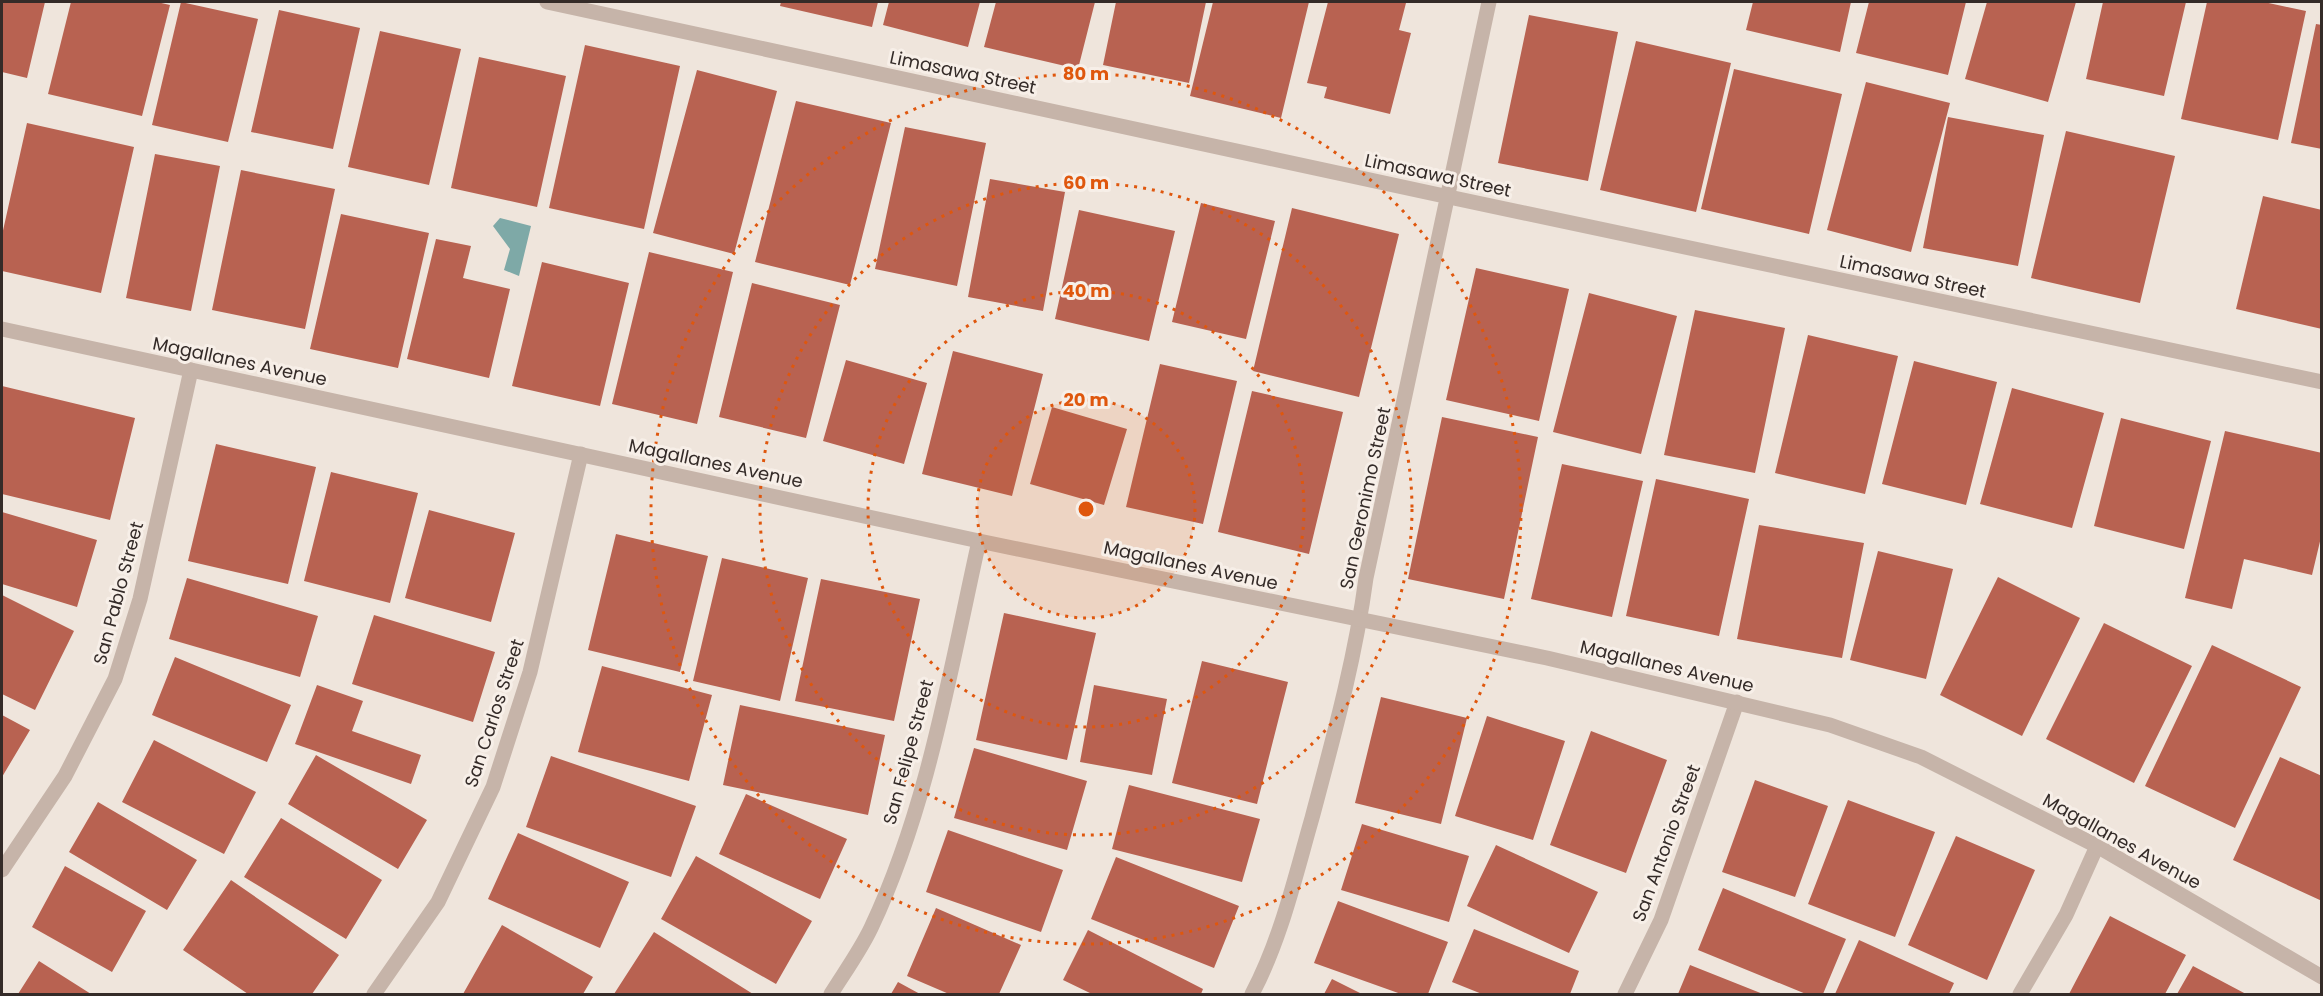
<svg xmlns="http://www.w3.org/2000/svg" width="2323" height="996" font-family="Poppins,sans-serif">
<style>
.water{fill:#7ea9a7}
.building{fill:#b86251}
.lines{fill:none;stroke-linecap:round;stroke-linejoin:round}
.minor{stroke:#c6b4a9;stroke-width:15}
.tertiary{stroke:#c6b4a9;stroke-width:15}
.ring{fill:none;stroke:#df570d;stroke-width:3;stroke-dasharray:3 6}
.labels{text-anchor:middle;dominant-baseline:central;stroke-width:6;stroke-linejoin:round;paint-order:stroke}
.street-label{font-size:18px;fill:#342b28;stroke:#f7efe8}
.centre{fill:#df570d;stroke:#f7efe8;stroke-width:3}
.ring-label{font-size:18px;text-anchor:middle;font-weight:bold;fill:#df570d;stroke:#f7efe8;stroke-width:6;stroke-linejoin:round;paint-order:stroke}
</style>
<rect width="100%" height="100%" fill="#efe5dc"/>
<path class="water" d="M500 218 531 226 519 276 504 270 510 249 493 226Z"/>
<path class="building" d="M2 2H45L27 78 2 72Z
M71 2H157L170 5 142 116 48 94Z
M181 2 258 19 228 142 152 125Z
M781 2H878L872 27 780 6Z
M889 2H980L968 47 883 25Z
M996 2H1095L1078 69 984 47Z
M1116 2H1206L1189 83 1103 65Z
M1213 2H1309L1281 118 1190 96Z
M1328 2 1406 3 1399 30 1411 33 1390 114 1324 98 1327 87 1307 83Z
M1753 2H1851L1840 52 1746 30Z
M1869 2H1966L1948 75 1856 53Z
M1987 2H2076L2048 102 1965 79Z
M2103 2H2186L2164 96 2086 79Z
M2207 2H2264L2306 11 2278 140 2181 119Z
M279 10 360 28 333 149 251 132Z
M1529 15 1618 32 1588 181 1498 163Z
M2316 24 2322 25V149L2291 143Z
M380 31 461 49 429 185 348 167Z
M1636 41 1731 63 1696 212 1600 190Z
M585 45 680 66 644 229 549 208Z
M479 57 566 76 537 207 451 188Z
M1734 69 1842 94 1809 234 1701 209Z
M697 70 777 91 734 254 653 233Z
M1866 82 1950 103 1911 252 1827 230Z
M796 101 891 123 850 285 755 262Z
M1948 117 2044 135 2018 266 1923 248Z
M27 123 134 147 101 293 2 271V235Z
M905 127 986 143 957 286 875 269Z
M2066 131 2175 156 2140 303 2031 278Z
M155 154 220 166 191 311 126 298Z
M241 170 335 189 305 329 212 310Z
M990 179 1065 192 1043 311 968 297Z
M2263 196 2322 210V329L2236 309Z
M1201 203 1275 221 1246 339 1172 322Z
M1292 208 1399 234 1359 397 1253 371Z
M1079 210 1175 231 1149 341 1055 319Z
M341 214 429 233 398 368 310 349Z
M436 239 471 246 463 278 510 289 489 378 407 359Z
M649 252 733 272 697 424 612 404Z
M542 262 629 283 600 406 512 386Z
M1476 268 1569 289 1539 421 1446 400Z
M752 283 840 305 806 438 719 417Z
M1589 293 1677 316 1641 454 1553 432Z
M1695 310 1785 328 1755 473 1664 455Z
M1808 335 1898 356 1865 494 1775 473Z
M953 351 1043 374 1012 496 922 474Z
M846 360 927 383 904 464 823 441Z
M1914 361 1997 382 1966 505 1882 484Z
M1160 364 1237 381 1203 524 1126 507Z
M2 386 135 418 110 520 2 494Z
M2012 388 2104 413 2072 528 1980 504Z
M1252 391 1343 412 1309 554 1218 532Z
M1052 407 1127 429 1104 505 1030 484Z
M1442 417 1538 437 1504 599 1408 579Z
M2121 418 2211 441 2184 549 2094 526Z
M2225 431 2322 453V533L2312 575 2244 559 2232 609 2185 598Z
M216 444 316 467 288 584 188 561Z
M1562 464 1643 481 1612 617 1531 599Z
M331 472 418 493 390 603 304 581Z
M1656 479 1749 499 1719 636 1626 616Z
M429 510 515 533 491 622 405 598Z
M2 512 97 540 77 607 2 584Z
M1759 525 1864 543 1842 658 1737 639Z
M616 534 708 556 680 672 588 650Z
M1878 551 1953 569 1926 679 1850 660Z
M722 558 808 578 780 701 693 681Z
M1998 577 2080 618 2022 736 1940 695Z
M187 578 318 616 300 677 169 639Z
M821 579 920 599 894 721 795 701Z
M2 595 74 631 35 710 2 694Z
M1004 613 1096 633 1067 760 976 740Z
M374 615 495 652 473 722 352 684Z
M2104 623 2192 666 2134 783 2046 739Z
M2212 645 2301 687 2235 828 2145 786Z
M175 657 291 705 267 762 152 715Z
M1202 661 1288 682 1257 804 1172 783Z
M602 666 712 695 689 781 578 752Z
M317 685 363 701 352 731 421 755 411 784 295 744Z
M1094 685 1167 699 1152 775 1080 762Z
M1381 697 1467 718 1441 824 1355 803Z
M740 705 885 735 868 815 723 785Z
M2 715 30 730 2 777Z
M1487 716 1565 741 1533 840 1455 816Z
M1591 731 1667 760 1626 873 1550 845Z
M154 740 256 792 224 854 122 802Z
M974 748 1087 781 1067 850 954 818Z
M316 755 427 820 398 869 288 804Z
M551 756 696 806 671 877 526 827Z
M2280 757 2322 776V901L2233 860Z
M1755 780 1828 806 1795 897 1722 872Z
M1129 785 1260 819 1242 882 1112 849Z
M746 794 847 839 820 899 719 854Z
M1848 800 1935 832 1895 937 1808 904Z
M98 802 197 860 167 910 69 852Z
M281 818 382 880 346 939 244 877Z
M1362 824 1469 856 1449 922 1341 890Z
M948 830 1063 870 1041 932 926 892Z
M518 833 629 882 600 948 488 899Z
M1956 836 2035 870 1987 980 1908 945Z
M1496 845 1598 892 1569 953 1467 906Z
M696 856 812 921 776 984 661 919Z
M1116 857 1239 906 1214 968 1091 919Z
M65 866 146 911 112 972 32 927Z
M231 880 339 955 312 994H248L183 950Z
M1723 888 1846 939 1823 994H1806L1698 950Z
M1338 901 1448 942 1428 994H1401L1314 963Z
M936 908 1021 945 999 994H949L907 976Z
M2110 916 2186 955 2165 994H2069Z
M502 925 593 977 583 994H463Z
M1474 929 1579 971 1570 994H1482L1452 982Z
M1088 930 1203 989 1201 994H1092L1063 980Z
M654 932 753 994H614Z
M1859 940 1954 983 1949 994H1835Z
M39 961 91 994H18Z
M1690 965 1763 994H1678Z
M2193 966 2246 994H2177Z
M1332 979 1362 994H1324Z
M898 982 920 994H891Z"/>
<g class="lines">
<path class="minor" d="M547 2 1449 197 2322 382
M2 870 65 776 115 679 140 599 191 370
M374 994 438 902 493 787 530 672 581 454
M831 994C844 973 860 951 871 928 928 807 950 671 979 541
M1252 994C1281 939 1295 877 1312 818 1333 739 1355 660 1366 578L1489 2
M1625 994 1661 920 1737 702
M2020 994 2066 915 2097 846"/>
<path class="tertiary" d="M2 329 979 541 1547 658 1830 725 1921 757 2097 846 2322 977"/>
</g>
<circle cx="1086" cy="509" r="109" fill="#df570d" fill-opacity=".12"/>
<g class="ring">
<circle cx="1086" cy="509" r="109"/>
<circle cx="1086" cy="509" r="218"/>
<circle cx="1086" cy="509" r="326"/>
<circle cx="1086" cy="509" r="435"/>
</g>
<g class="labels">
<g class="street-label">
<text transform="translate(963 72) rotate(12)">Limasawa Street</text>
<text transform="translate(1438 175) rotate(12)">Limasawa Street</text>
<text transform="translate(1913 276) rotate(12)">Limasawa Street</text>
<text transform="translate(240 361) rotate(12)">Magallanes Avenue</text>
<text transform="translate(716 463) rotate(12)">Magallanes Avenue</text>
<text transform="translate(1365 498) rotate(-78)">San Geronimo Street</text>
<text transform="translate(1191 565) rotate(12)">Magallanes Avenue</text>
<text transform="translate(118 593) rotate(-75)">San Pablo Street</text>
<text transform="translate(1667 666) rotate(13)">Magallanes Avenue</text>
<text transform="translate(494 713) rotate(-72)">San Carlos Street</text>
<text transform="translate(908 752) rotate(-75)">San Felipe Street</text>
<text transform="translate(2122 841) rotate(29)">Magallanes Avenue</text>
<text transform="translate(1666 843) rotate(-70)">San Antonio Street</text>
</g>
</g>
<circle cx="1086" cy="509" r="9" class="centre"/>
<g class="ring-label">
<text x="1086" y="80">80 m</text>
<text x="1086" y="189">60 m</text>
<text x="1086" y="297">40 m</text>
<text x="1086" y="406">20 m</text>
</g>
<rect width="2323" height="996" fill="none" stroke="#342b28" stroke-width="6"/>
</svg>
